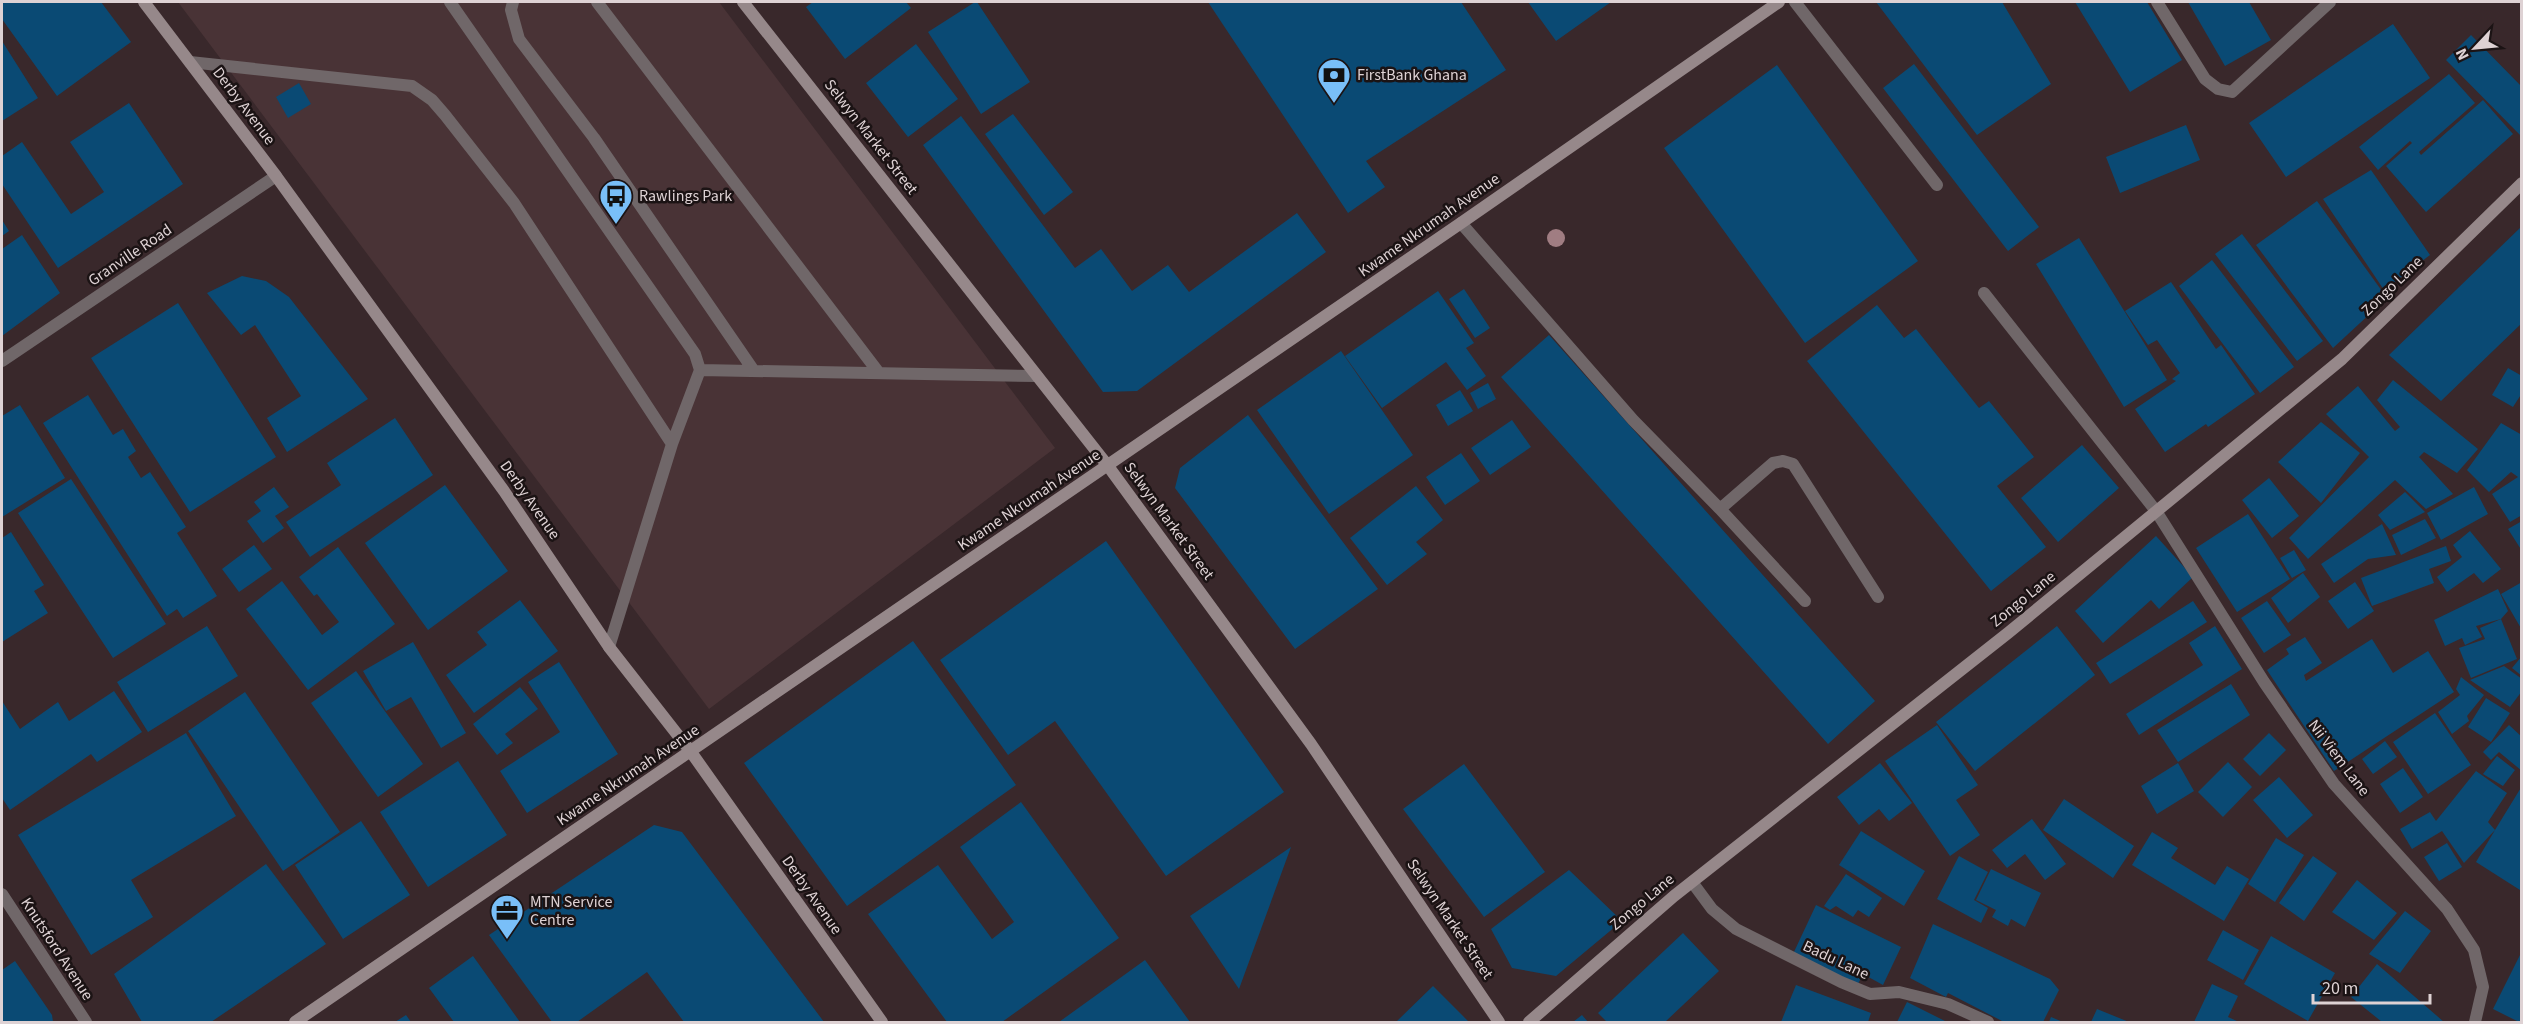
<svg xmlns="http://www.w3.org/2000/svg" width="2523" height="1024" font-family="'Source Sans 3',sans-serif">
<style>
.built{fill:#493336}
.building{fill:#0a4a74}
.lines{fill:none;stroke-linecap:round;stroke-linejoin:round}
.service{stroke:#706769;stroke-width:12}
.minor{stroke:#706769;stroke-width:12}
.secondary{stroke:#96888a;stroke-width:12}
.tree{fill:#a07d82}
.labels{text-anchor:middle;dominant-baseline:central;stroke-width:5;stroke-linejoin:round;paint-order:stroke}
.poi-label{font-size:16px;fill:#ded2d4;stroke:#1b1314;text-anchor:start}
.street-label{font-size:16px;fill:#ded2d4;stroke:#1b1314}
</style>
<rect width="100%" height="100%" fill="#39282b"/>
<path class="built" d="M178 2H719L1055 448 709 709Z"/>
<path class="building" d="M2 2H101L131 42 57 96 2 19Z
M813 2H906L911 8 845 59 806 7Z
M975 2H977L1030 82 981 114 928 32Z
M1208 2H1461L1506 70 1366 161 1385 187 1348 213Z
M1528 2H1611L1556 41Z
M1876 2H2002L2051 84 1977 135Z
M2075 2H2147L2182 60 2130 92Z
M2188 2H2249L2271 40 2225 66Z
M2393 24 2430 78 2286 177 2249 123Z
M2471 35 2522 87V137L2446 60Z
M2 41 38 98 2 121Z
M916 44 958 99 908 137 866 83Z
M1914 64 2039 227 2008 251 1883 88Z
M1777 65 1918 261 1805 343 1664 148Z
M2449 74 2475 103 2419 152 2421 155 2483 100 2513 134 2426 212 2386 166 2412 143 2410 141 2378 170 2359 147Z
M299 83 311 104 288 118 276 97Z
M129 103 183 184 58 268 2 184V156L22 142 71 214 104 192 70 142Z
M1013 114 1073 192 1044 215 985 134Z
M961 116 1075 268 1101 249 1132 291 1168 265 1189 292 1297 213 1326 252 1137 391 1103 392 923 145Z
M2186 125 2200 160 2120 193 2106 157Z
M2371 170 2430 255 2384 290 2323 199Z
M2317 201 2387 298 2333 348 2256 245Z
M2 220 9 231 2 236Z
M2522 226V323L2441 401 2389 355Z
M2242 234 2323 341 2297 361 2215 254Z
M22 235 60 293 2 336V249Z
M2079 238 2167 380 2124 407 2036 264Z
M2212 260 2294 367 2260 393 2179 286Z
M242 276 266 281 289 297 368 399 287 452 267 418 301 396 255 325 241 335 207 293Z
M2171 282 2216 349 2221 345 2255 394 2208 427 2206 424 2165 452 2135 409 2176 381 2172 379 2180 373 2157 340 2148 345 2125 311Z
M1464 289 1490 328 1475 338 1449 299Z
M1438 291 1474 343 1466 348 1486 376 1467 390 1446 362 1382 408 1345 356Z
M178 303 276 457 190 512 91 358Z
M1877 305 1904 338 1916 329 1979 408 1989 401 2034 457 1997 486 2046 547 1991 591 1807 361Z
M1549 335 1875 701 1828 744 1501 377Z
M1341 351 1413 455 1329 514 1257 410Z
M2508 368 2522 376V393L2513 407 2492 395Z
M2393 380 2478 449 2457 473 2424 452 2419 457 2453 494 2426 509 2395 480 2308 559 2289 538 2369 457 2326 414 2358 386 2395 431 2400 427 2377 400Z
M1488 383 1496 399 1478 409 1470 393Z
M1460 390 1473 411 1448 426 1436 405Z
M88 395 113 435 123 429 136 451 128 457 141 478 150 472 186 527 177 533 217 596 183 618 177 609 167 616 43 423Z
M20 405 65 478 2 517V416Z
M1248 415 1378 589 1295 649 1175 488 1180 468Z
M395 418 433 475 310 557 286 522 341 485 327 463Z
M1512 420 1531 447 1490 475 1471 448Z
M2321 422 2360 453 2321 503 2278 462Z
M2501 423 2522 435V515L2510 522 2492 494 2518 477 2511 472 2489 492 2467 470Z
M2082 445 2119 488 2058 542 2021 498Z
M1461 453 1480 481 1445 505 1426 477Z
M2269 478 2299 516 2272 538 2242 500Z
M71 479 166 624 113 658 18 513Z
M445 485 508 571 428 630 365 543Z
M1416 486 1443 520 1416 542 1427 554 1387 585 1350 538Z
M274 487 289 507 275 516 284 528 263 543 247 521 261 511 254 502Z
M2474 487 2488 514 2441 540 2427 513Z
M2405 492 2425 512 2390 530 2378 515Z
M2248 514 2290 579 2237 612 2196 548Z
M2425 519 2436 538 2401 555 2392 535Z
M2522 521V551L2508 529Z
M2382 524 2396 555 2368 559 2334 583 2321 564Z
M2470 531 2501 569 2483 583 2474 573 2447 592 2437 577 2462 557 2453 545Z
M11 532 44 585 34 591 48 613 2 642V538Z
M2156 536 2193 577 2159 609 2151 600 2103 643 2075 611Z
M1106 541 1284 792 1166 876 1055 721 1008 755 940 660Z
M254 545 272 569 239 592 222 569Z
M2446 546 2451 561 2429 569 2434 583 2372 606 2361 578Z
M338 547 395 624 308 690 246 609 282 581 322 635 339 622 317 594 314 596 299 577Z
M2294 550 2306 570 2292 578 2280 558Z
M2303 573 2320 597 2288 623 2271 598Z
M2355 582 2374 611 2348 629 2328 601Z
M2522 582V630L2501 594Z
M2498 589 2508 611 2501 619 2517 659 2471 678 2459 648 2485 639 2480 628 2501 619 2476 626 2482 637 2465 645 2462 638 2445 646 2434 620Z
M520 600 558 651 474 713 446 675 487 645 477 632Z
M2193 601 2207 622 2110 684 2096 663Z
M2267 601 2291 635 2264 653 2241 618Z
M207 626 238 676 148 732 117 682Z
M2057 626 2095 675 1975 771 1936 722Z
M2215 626 2242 669 2139 735 2126 714 2203 665 2189 643Z
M2305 637 2322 663 2304 675 2306 681 2372 639 2393 673 2428 651 2454 692 2334 771 2267 670 2289 654 2286 649Z
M913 641 1016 785 847 906 744 763Z
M413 642 466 733 441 748 411 697 386 711 363 671Z
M2522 656V676L2512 668Z
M559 662 618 754 527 813 500 771 560 732 528 682Z
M2504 666 2522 679V691L2510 707 2470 680Z
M356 671 423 764 378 797 311 703Z
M2461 677 2484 695 2467 716 2469 721 2452 734 2438 712 2460 695 2456 689Z
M2231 684 2250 715 2178 762 2157 730Z
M520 687 538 709 505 734 513 743 497 755 473 724Z
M114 691 142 732 97 762 91 754 10 810 2 798V701L20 729 58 702 69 721Z
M245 692 340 832 283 871 188 731Z
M2486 698 2510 713 2491 742 2468 727Z
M2435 713 2471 765 2428 794 2393 742Z
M1937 725 1978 785 1956 800 1980 835 1950 856 1885 761Z
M2509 725 2522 737V771L2499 752 2491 760 2483 752Z
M186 733 236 816 131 880 153 917 91 955 18 835Z
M2269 733 2286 750 2260 776 2243 759Z
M2385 741 2397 757 2373 774 2362 759Z
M2497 756 2515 770 2503 786 2483 774Z
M458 761 507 835 428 887 380 812Z
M2228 762 2252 787 2223 817 2198 792Z
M1880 763 1912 803 1889 821 1879 809 1859 825 1837 797Z
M2178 763 2194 791 2157 814 2141 786Z
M1464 764 1545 872 1484 917 1403 809Z
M2403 768 2423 797 2400 813 2380 784Z
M2476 771 2507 793 2488 822 2495 830 2522 786 2520 890 2476 862 2495 830 2464 863 2442 831 2412 849 2400 829 2430 812 2436 821Z
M2279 777 2313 815 2287 838 2253 800Z
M2064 799 2134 846 2113 878 2043 830Z
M1021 802 1119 938 1002 1022H947L868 914 938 865 992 939 1014 922 960 847Z
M2032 819 2066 864 2045 880 2025 854 2007 868 1992 850Z
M361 821 410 895 343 939 295 865Z
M654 825 682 832 824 1022H684L647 972 577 1022H552L489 935Z
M1861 831 1925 871 1904 906 1839 865Z
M2152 832 2178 848 2171 858 2215 885 2227 866 2249 879 2224 921 2132 865Z
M2276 838 2304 855 2275 902 2248 884Z
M2447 843 2462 867 2439 881 2424 857Z
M1291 847 1239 989 1190 916Z
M1959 856 1988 872 1974 900 1988 908 1981 923 1937 899Z
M2313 856 2337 873 2304 921 2279 903Z
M266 864 326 944 211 1022H142L114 974Z
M1991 869 2041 893 2025 927 2011 919 2008 926 1992 917 1996 910 1976 900Z
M1569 870 1622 921 1556 976 1512 968 1491 929Z
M1846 874 1882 898 1869 917 1858 910 1853 917 1836 906 1830 910 1824 906Z
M2357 880 2397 913 2374 940 2332 912Z
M1816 905 1901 947 1883 985 1863 974 1857 986 1793 954Z
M2405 911 2431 931 2400 973 2369 954Z
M1933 924 2050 979 2059 990 2043 1022H2004L1948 993 1946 997 1910 978Z
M2223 930 2259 950 2243 980 2207 960Z
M1683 933 1719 971 1665 1022H1607L1598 1013Z
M2271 936 2335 973 2308 1021 2244 984Z
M2522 951V1022H2519L2493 1009Z
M473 956 520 1022H454L429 988Z
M1145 960 1190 1022H1059Z
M15 961 52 1015 53 1022H2V970Z
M2377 964 2444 1022H2382L2351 997Z
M2212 984 2238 996 2228 1017 2239 1022H2194Z
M1796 985 1871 1013 1868 1022H1781Z
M1433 986 1469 1022H1396Z
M1907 1002 1947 1022H1897Z
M2097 1009 2129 1022H2091Z
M406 1015 411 1022H395Z
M1582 1015 1588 1022H1573Z
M2051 1017 2063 1022H2049Z"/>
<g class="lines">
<path class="service" d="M450 2 695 354 700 370 672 444 609 647
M513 2 511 10 519 39 594 138 754 371
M597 2 879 373
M1795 2 1937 185
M2157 2 2205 79 2218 89 2232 92 2330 2
M190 62 412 86 432 100 445 115 514 203 672 444
M1461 223 1633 420 1720 509 1805 601
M1984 293 2156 511
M700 370 1037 376
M1720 509 1773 463 1783 461 1793 464 1878 597
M1692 882 1712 909 1736 929 1841 982 1870 994 1899 992 1948 1004 1988 1022"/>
<path class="minor" d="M2 361 276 176
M2156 511 2264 682 2334 784 2447 909 2474 950 2483 987 2475 1022
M2 894 86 1022"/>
<path class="secondary" d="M144 2 276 176 504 491 609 647 691 752 882 1022
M743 2 1108 466 1311 744 1499 1022
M295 1022 1461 223 1779 2
M1529 1022 1674 896 2008 633 2342 359 2522 183"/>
</g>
<circle class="tree" cx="1556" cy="238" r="9"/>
<defs>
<symbol id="bank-pin" viewBox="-11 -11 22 30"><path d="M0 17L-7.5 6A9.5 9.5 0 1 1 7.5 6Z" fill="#79bff8" stroke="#1b1314"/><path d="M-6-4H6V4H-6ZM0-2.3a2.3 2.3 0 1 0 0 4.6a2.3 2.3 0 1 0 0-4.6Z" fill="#111"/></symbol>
<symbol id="bus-pin" viewBox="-11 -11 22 30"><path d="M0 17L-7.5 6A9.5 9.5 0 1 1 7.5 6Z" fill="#79bff8" stroke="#1b1314"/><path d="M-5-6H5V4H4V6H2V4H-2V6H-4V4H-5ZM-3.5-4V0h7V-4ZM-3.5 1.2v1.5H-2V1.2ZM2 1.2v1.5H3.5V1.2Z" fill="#111"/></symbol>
<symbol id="office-pin" viewBox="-11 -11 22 30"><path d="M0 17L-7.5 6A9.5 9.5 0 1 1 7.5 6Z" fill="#79bff8" stroke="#1b1314"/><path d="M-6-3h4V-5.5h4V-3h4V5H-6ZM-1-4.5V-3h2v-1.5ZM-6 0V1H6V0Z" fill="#111"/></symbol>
</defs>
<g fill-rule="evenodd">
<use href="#bank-pin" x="1315" y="56" width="38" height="52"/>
<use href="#bus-pin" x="597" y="177" width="38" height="52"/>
<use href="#office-pin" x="488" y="892" width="38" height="52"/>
</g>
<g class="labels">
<g class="poi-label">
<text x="1357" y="75">FirstBank Ghana</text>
<text x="639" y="196">Rawlings Park</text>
<text x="530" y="902">MTN Service<tspan x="530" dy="18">Centre</tspan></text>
</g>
<g class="street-label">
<text transform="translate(244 106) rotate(53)">Derby Avenue</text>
<text transform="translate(871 137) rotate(52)">Selwyn Market Street</text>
<text transform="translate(1429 225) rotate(-35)">Kwame Nkrumah Avenue</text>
<text transform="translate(130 255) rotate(-34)">Granville Road</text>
<text transform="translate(2392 286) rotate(-44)">Zongo Lane</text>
<text transform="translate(530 500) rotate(55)">Derby Avenue</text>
<text transform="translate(1029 500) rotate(-34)">Kwame Nkrumah Avenue</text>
<text transform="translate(1169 521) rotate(54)">Selwyn Market Street</text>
<text transform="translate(2023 599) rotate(-39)">Zongo Lane</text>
<text transform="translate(2339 758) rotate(53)">Nii Viem Lane</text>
<text transform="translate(628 775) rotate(-34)">Kwame Nkrumah Avenue</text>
<text transform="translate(812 895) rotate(55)">Derby Avenue</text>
<text transform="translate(1642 902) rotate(-40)">Zongo Lane</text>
<text transform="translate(1450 919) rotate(56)">Selwyn Market Street</text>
<text transform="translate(57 949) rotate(57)">Knutsford Avenue</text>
<text transform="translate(1836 960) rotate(25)">Badu Lane</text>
</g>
</g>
<rect width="2523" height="1024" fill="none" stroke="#ded2d4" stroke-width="6"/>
<g transform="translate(2475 48) rotate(244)" stroke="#1b1314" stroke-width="4.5" paint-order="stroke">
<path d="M0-4.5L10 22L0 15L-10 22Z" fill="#ded2d4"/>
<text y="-9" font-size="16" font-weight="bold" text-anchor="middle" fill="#ded2d4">N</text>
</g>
<path d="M2313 994v9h117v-9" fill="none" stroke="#ded2d4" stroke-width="3"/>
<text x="2322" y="994" font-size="18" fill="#ded2d4" stroke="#1b1314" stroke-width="4.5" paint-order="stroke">20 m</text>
</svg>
